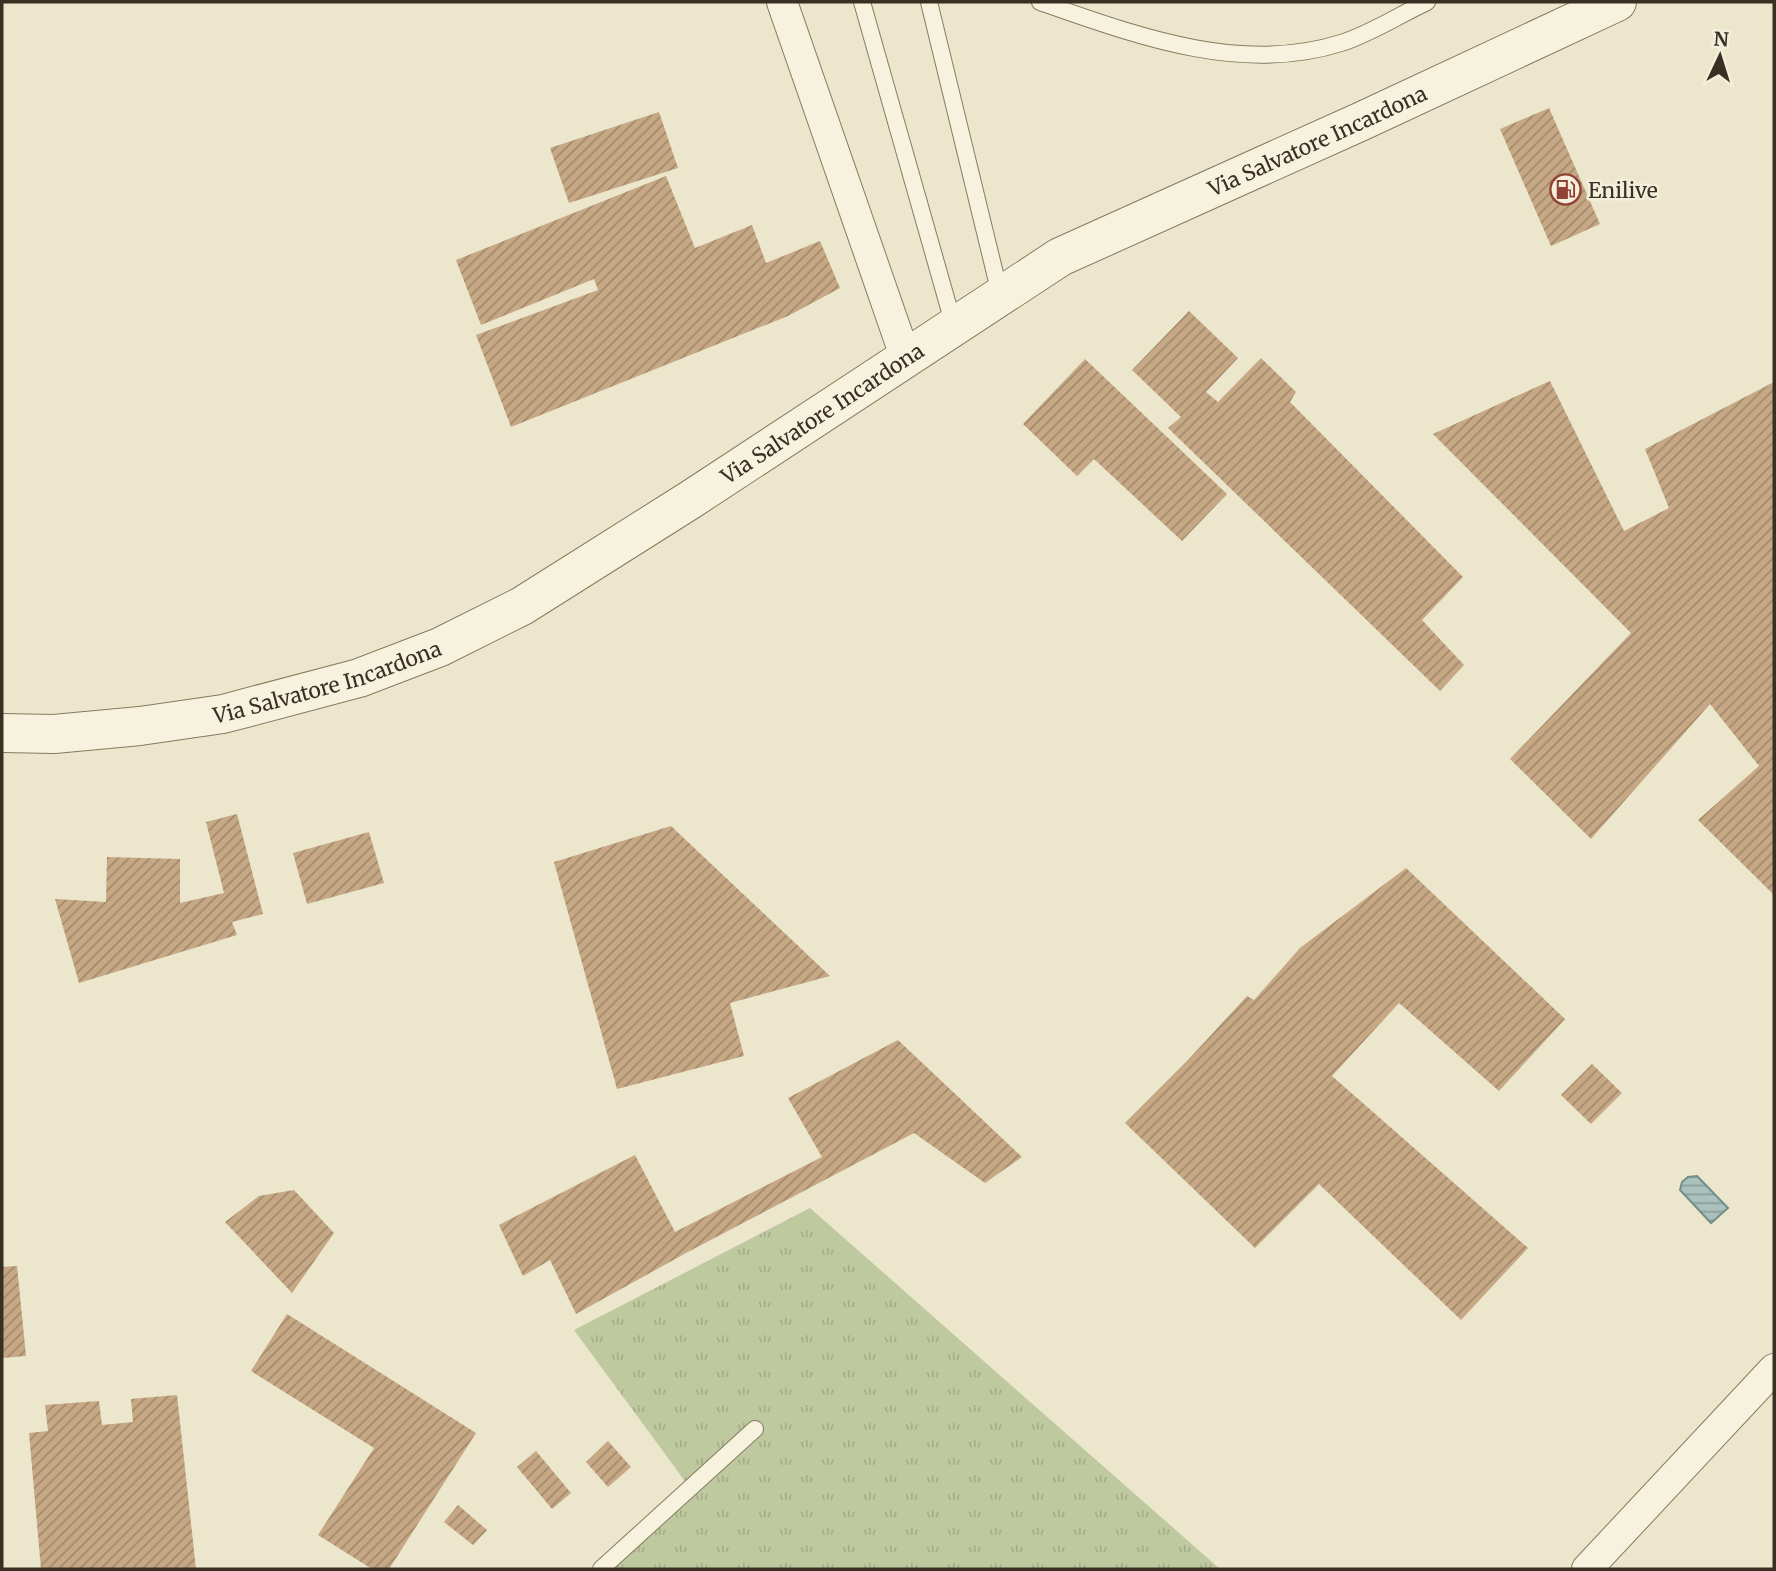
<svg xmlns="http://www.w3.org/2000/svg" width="1776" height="1571" font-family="Merriweather,serif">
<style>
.grass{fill:url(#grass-tufts)}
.water{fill:url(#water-rules);stroke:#728f8b;stroke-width:2}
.building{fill:url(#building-hatch)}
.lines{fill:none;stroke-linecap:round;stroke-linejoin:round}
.service-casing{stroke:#877a61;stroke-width:18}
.minor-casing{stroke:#877a61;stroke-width:32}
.tertiary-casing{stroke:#877a61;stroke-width:40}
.service{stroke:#f7f2de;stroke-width:16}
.minor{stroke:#f7f2de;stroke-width:30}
.tertiary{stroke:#f7f2de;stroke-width:38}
.labels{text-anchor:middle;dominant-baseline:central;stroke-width:5;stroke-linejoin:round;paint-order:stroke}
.street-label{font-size:21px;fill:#393023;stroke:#f3efdb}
.poi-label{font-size:21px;fill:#393023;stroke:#f3efdb;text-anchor:start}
</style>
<defs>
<pattern id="grass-tufts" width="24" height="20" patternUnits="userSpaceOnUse" patternTransform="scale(1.75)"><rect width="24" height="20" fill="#bfc9a0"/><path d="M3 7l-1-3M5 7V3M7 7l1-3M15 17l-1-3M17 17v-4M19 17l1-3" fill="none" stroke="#a5ad8a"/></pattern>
<pattern id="water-rules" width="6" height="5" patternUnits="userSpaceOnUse" patternTransform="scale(1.75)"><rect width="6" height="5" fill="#abc1bd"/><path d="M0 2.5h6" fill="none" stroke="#8c9d99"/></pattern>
<pattern id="building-hatch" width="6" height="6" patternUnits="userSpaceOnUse" patternTransform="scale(1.75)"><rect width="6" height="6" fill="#c6a885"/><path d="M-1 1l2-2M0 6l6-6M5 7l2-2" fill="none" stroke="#a2896c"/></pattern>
</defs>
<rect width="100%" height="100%" fill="#ebe6cc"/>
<path class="grass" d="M810 1208 1220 1569H601L690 1488 574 1330Z"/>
<path class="water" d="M1697 1176 1728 1208 1711 1223 1680 1190 1682 1182 1688 1177Z"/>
<path class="building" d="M1549 108 1600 224 1551 246 1500 129Z
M659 112 678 168 569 203 550 148Z
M666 176 695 248 752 225 766 263 820 241 840 288 788 316 511 427 476 335 598 290 594 279 481 325 456 260Z
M1189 311 1238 358 1206 392 1218 402 1261 358 1296 392 1290 402 1463 577 1422 620 1464 665 1440 691 1168 428 1181 417 1132 370Z
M1085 359 1227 494 1182 541 1094 459 1077 476 1023 424Z
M1550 381 1624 531 1669 508 1645 449 1774 382V895L1698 820 1759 766 1710 704 1591 839 1510 759 1631 633 1433 434Z
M237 814 263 914 232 922 237 935 79 983 55 899 106 902 107 857 180 859V903L224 893 206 822Z
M671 826 830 976 730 1003 744 1056 617 1089 554 862Z
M369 832 384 883 307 904 293 853Z
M1406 868 1565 1019 1499 1091 1399 1003 1332 1076 1528 1248 1461 1320 1319 1184 1255 1248 1125 1123 1188 1060 1247 996 1254 1000 1300 948Z
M898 1040 1022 1157 985 1183 914 1133 686 1253 576 1314 550 1260 523 1276 499 1225 635 1155 675 1232 822 1157 788 1098Z
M1592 1064 1622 1093 1591 1124 1561 1095Z
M294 1190 334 1233 292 1293 225 1222 259 1196Z
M17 1266 26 1356 2 1358V1267Z
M287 1314 476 1433 389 1569H372L318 1535 374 1448 251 1371Z
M177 1395 196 1569H41L29 1433 48 1431 45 1405 99 1401 102 1425 133 1422 131 1399Z
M608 1441 631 1467 608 1487 586 1462Z
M536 1451 571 1493 552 1509 517 1467Z
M458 1505 487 1530 473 1545 444 1522Z"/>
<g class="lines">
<defs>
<path id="service" d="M862 2 954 326
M929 2 1000 294
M1040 2C1135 35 1240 75 1341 43 1370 34 1399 15 1427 2
M601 1569 755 1429"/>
<path id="minor" d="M782 2 906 359
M1587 1569 1774 1369"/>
<g id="tertiary">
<path id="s1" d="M2 733 54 734 140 726 223 714 359 678 440 647 522 606 690 500 1060 257 1362 121 1617 2"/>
</g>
</defs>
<use href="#service" class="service-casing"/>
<use href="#minor" class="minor-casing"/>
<use href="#tertiary" class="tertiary-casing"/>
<use href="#service" class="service"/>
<use href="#minor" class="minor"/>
<use href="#tertiary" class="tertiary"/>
</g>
<defs>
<symbol id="fuel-ring" viewBox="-11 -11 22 22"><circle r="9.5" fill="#f3efdb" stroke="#914136" stroke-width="1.5"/><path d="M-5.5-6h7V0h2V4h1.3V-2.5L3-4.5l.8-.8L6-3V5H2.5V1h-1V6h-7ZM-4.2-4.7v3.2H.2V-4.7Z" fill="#914136"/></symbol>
</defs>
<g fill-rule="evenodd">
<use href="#fuel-ring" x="1548" y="172" width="35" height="35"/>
</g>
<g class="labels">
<g class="street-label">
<text stroke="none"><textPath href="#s1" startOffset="1465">Via Salvatore Incardona</textPath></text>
<text stroke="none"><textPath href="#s1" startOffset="898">Via Salvatore Incardona</textPath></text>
<text stroke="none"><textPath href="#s1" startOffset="331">Via Salvatore Incardona</textPath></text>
</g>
<g class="poi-label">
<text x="1588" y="190">Enilive</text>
</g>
</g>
<rect width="1776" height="1571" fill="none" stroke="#393023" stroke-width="7"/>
<g transform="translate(1720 56) rotate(4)" stroke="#f3efdb" stroke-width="5" paint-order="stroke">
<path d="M0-5L12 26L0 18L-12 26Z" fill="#393023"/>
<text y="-10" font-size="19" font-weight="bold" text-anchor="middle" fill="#393023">N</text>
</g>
</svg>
